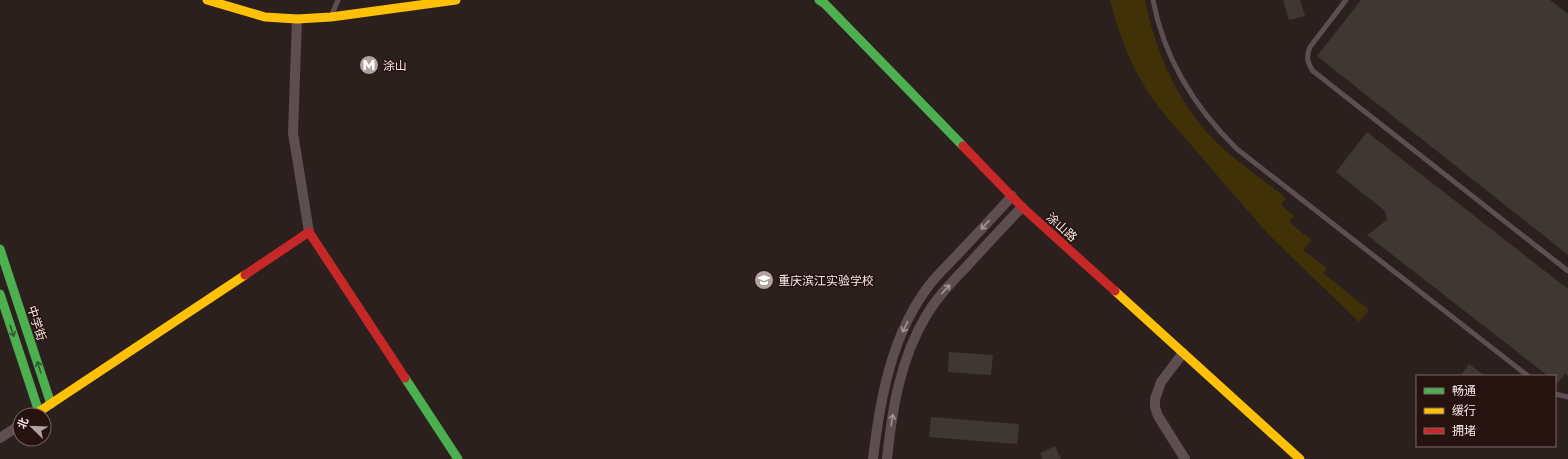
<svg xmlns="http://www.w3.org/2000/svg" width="1568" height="459" font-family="'Golos Text','Noto Sans SC',sans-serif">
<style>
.green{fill:#413107}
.building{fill:#3f3733}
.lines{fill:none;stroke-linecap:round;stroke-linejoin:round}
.lane{stroke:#5e4e52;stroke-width:5}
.street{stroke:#5e4e52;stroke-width:10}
.fast{stroke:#4caf50;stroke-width:9}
.slow{stroke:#ffc107;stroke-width:9}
.jam{stroke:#c62828;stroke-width:9}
.oneway{stroke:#a39394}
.oneway2{stroke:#37592c}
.labels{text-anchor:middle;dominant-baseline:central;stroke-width:3;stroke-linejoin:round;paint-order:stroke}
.poi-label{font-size:12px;fill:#f7e8e5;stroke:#26130f;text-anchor:start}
.street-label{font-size:12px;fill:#f7e8e5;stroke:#26130f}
</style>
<rect width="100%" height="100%" fill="#2b201e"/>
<path class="green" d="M1110 0H1145C1155 50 1176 98 1210 136 1232 159 1261 178 1286 198L1281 205 1294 216 1289 222 1311 240 1303 250 1327 268 1323 273 1369 310 1359 322 1268 234 1160 109C1134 74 1121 42 1110 0Z"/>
<path class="building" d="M1283 0H1300L1305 16 1289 20Z
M1361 0H1550L1568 14V255L1317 56Z
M1367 132 1568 289V376L1565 374 1557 384 1555 382V376H1548L1367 235 1387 220 1385 211 1336 172Z
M949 352 993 355 991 375 948 372Z
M1469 364 1485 376H1464L1462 374Z
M931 417 1019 424 1017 444 929 437Z
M1055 446 1061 459H1042L1040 453Z"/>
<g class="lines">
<path class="lane" d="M1153 0C1164 58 1195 108 1237 149L1528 376
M1346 0 1310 47C1306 57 1307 62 1313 71L1568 271
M332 14 338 0
M1555 394 1568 397"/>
<path class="street" d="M297 19 293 133 309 232
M1183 353 1161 382 1155 399V407L1158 416 1185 459
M0 438 20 425
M873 459C880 398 892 332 931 283 939 273 949 264 958 254 976 235 994 216 1012 196
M887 459C892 410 900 359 926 316 937 297 953 281 968 265 986 245 1004 226 1022 207"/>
<path class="fast" d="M819 0 825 4 963 146
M0 249 51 404
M0 294 39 412
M405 378 458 459"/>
<path class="slow" d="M207 0 265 17 297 19 331 17 456 0
M1115 291 1300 459
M34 415 245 275"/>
<path class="jam" d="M963 146 1022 207 1115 291
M245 275 309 232 405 378"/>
</g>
<defs><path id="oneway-shaft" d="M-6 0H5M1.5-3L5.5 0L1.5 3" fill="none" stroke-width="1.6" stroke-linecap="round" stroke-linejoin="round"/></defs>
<g class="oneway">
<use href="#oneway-shaft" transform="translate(985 225) rotate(133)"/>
<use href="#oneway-shaft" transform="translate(946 289) rotate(-47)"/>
<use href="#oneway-shaft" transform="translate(905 327) rotate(116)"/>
<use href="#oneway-shaft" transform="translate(892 420) rotate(-80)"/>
</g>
<g class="oneway2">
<use href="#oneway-shaft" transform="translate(12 331) rotate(72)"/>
<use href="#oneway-shaft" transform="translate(39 367) rotate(-108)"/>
</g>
<defs>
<symbol id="metro-disc" viewBox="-11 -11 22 22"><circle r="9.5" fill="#b0a29f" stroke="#26130f"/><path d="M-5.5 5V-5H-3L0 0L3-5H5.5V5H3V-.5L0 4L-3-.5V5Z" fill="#fff"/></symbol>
<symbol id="school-disc" viewBox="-11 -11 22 22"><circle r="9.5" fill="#b0a29f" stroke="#26130f"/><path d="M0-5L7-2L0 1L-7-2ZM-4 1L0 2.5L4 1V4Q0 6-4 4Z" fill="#fff"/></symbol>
</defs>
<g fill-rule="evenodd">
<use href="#metro-disc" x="358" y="54" width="22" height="22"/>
<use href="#school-disc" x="753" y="269" width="22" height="22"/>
</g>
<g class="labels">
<g class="poi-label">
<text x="383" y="65">涂山</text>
<text x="778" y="280">重庆滨江实验学校</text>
</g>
<g class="street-label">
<text transform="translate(1062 227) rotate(42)">涂山路</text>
<text transform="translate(37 323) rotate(72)">中学街</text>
</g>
</g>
<rect x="1416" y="375" width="140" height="72" fill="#26130f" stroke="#7a6865"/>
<rect x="1424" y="388" width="20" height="6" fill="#4caf50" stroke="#7a6865"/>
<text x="1452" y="395" font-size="12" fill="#f7e8e5">畅通</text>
<rect x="1424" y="408" width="20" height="6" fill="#ffc107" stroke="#7a6865"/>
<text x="1452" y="415" font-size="12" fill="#f7e8e5">缓行</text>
<rect x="1424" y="428" width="20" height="6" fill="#c62828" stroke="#7a6865"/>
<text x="1452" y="435" font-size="12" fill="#f7e8e5">拥堵</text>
<g transform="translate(32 427) rotate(293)"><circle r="19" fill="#26130f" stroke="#7a6865"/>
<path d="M0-3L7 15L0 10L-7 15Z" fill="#b0a29f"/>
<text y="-6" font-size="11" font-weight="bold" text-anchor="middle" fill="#f7e8e5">北</text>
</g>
</svg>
